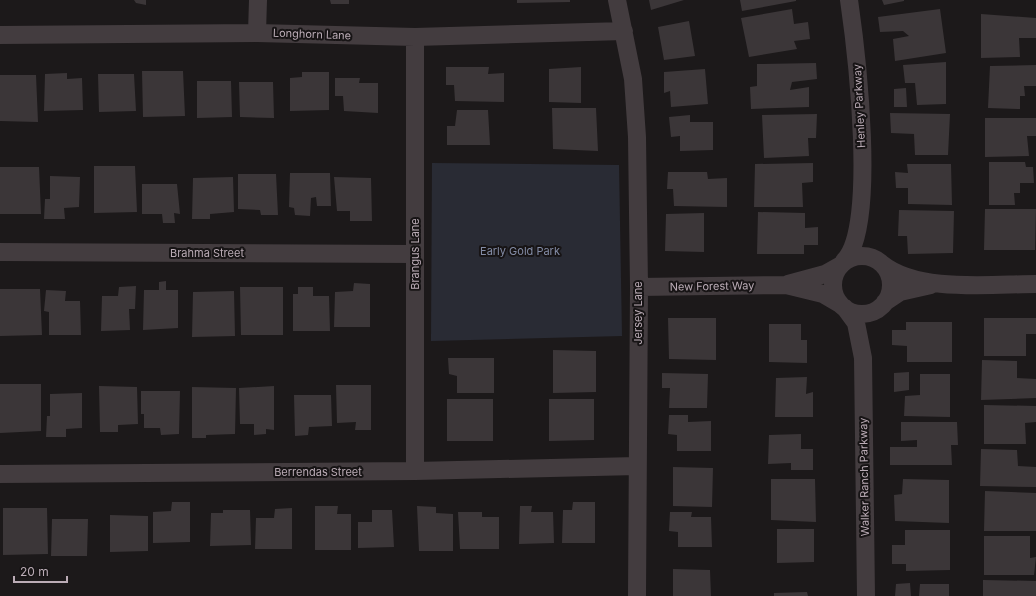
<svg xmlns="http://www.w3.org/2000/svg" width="1036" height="596" font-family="Inter,sans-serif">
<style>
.green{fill:#292b34}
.building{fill:#3b3638}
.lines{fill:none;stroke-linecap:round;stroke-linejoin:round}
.minor{stroke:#433c3f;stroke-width:18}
.labels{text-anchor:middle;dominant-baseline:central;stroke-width:4;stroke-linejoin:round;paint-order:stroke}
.street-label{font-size:11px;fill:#bbacb6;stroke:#171415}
.park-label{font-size:11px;fill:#838ca6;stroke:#171415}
</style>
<rect width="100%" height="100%" fill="#1c191a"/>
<path class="green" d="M432 163 619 165 622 336 431 341Z"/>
<path class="building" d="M134 0H146V5L136 3Z
M330 0H349V4H331Z
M517 0H570V2L517 3Z
M649 0H684L651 10Z
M740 0H796V1L742 11Z
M882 0H904V1L884 5Z
M792 9 794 24 808 22 810 39 794 41 797 49 749 57 741 18Z
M940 9 946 53 895 61 893 39 909 36 903 31 880 32 878 17Z
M981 14 1036 18V38H1019L1020 57 981 58Z
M689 21 695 56 664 60 658 27Z
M946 62V104L917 105 915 83H905L903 65Z
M816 63 817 79 792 82 790 90 809 87V107L751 109 750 87 757 86V64Z
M1036 65V86H1024L1025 96H1020V109L988 108 990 66Z
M446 67H489L488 74 504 73V102L455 101 454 85H446Z
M581 67V103L549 102V69Z
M705 69 708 104 671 107 670 91 664 93V72Z
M142 71H183L185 116 143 117Z
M302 72H329V110L290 111V78L302 77Z
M67 73V79L82 78 83 110 44 111 45 74Z
M98 74H134L136 111 99 112Z
M0 75H36L38 122 0 121Z
M335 78H360L359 83H378V113L344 111 343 96H335Z
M197 81H231L232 117 197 118Z
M239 82H273L274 118 240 117Z
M906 88 907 107H894V89Z
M552 108H596L598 151 553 149Z
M457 110H488L490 145H447V126H455Z
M890 113 950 114 948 155H915L914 134 891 133Z
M817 114 816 138H808L809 156 764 158 762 115Z
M690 115V122H713V150L680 151V136L671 137 669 117Z
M985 118H1036V136H1027L1029 156 985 157Z
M989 162H1025L1026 167H1033L1034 183H1020V193H1014L1015 205H989Z
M813 163V182L802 183 803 207H754L755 164Z
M907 164H951L952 205 908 204V188H896L895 172 908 173Z
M94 166H135L137 212 94 213Z
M0 167H39L41 214H0Z
M668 172H707L708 179 727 178V207L674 206 673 189H667Z
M290 173H330L331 206H317L316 197 311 198 310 216 295 215 294 208 289 207Z
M238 174H276L278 215H261L260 210 238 209Z
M50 176 80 177 79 207 64 208 65 219H44L45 199H50Z
M233 177 234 212 210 214V219H192L193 178Z
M334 177 371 178 372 221H350V211H337Z
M142 184H177L180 214 174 213 175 223H163L162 214H142Z
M985 209H1036L1035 250H984Z
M899 210 954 211 953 253 908 254 907 236H898Z
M758 212 805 213V228L818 227V245H804V254H757Z
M704 213V252L665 251 666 214Z
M166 281V290H178V328L143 330 144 290H159V282Z
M354 283 370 284V327H334L335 292 353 291Z
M136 286 135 309H129L130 330 101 331 102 296H118L119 287Z
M240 287H283V335H241Z
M298 287H313V296H329L330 331H293V294H298Z
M0 289H40L42 335 0 336Z
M46 290 66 291 65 301H80L81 335H49V312L44 311Z
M234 291 235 336 192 337 193 292Z
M668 318H716V360L669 359Z
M984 318H1036V334H1026V356H984Z
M906 322H952V362H907V346L892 345V330H906Z
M769 324H801V340H807V363L769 362Z
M553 350 596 351V392L553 393Z
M448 358H494V393H457V376L449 374Z
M982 360 1017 361V378L1036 379V398L981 400Z
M909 372V390L894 392V373Z
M662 373 708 374 707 408H669L670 388H662Z
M920 374H950V417L904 416 905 396 920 395Z
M807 377 806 394 813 392V417H775L776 378Z
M0 384H41V431L0 433Z
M336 385H371V430H355L356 422 337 423Z
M99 386 137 387 138 424 118 425V432H100Z
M274 386V430L266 429V434L254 435V424H240L239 388Z
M192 387 236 388 235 434 206 435V438H192Z
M141 391H180L179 434 161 435 160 428H144V414H141Z
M82 393V428L66 429V437H46L47 416H50V394Z
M294 395H331L332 426 309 427 308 435 295 436Z
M447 399H493V441H447Z
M549 399H594V440L549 441Z
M984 405 1036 406V422L1025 423 1026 444H984Z
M669 415H688V422L711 421V451H677V435L668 434Z
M901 422H957L958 445H951L952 465H890V447H917V440L901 441Z
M801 434V449H813V470H791V463L768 464 769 435Z
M981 449 1017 450 1018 466 1036 467V487L980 486Z
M673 467 713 468 712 507 673 506Z
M771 479H815L816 522 771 520Z
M903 479 949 480V523L895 521 894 495 902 494Z
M985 491 1036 493V531H984Z
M172 502H190V542L153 543V512L171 511Z
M573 502H595V543H562L563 510H572Z
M315 506H338L337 514H351V550H315Z
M417 506 436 507V513L453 514V551H419Z
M520 506H532L531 512H553L554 543 519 544Z
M3 508H47L48 554 3 555Z
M292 508V549H255L256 518H274L275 509Z
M223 510H250L251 545 210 546 211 513H223Z
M372 510H392L394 547 358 548V522H372Z
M458 512H482V517H499V549H460Z
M670 512H692L691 517H711L712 547H678V532L669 531Z
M110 515 148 516V551L110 552Z
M52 519H88L87 556H51Z
M777 529H814V562L777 563Z
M905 530H950V570L906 571V564H892V545H905Z
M984 536H1030V558L1036 557 1034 575H984Z
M673 569 710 570 711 596H673Z
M983 580 1036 581V596H983Z
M910 583 911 596H895L896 584Z
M920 584H949V596H919Z
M807 592 808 596H774V593Z"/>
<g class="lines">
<path class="minor" d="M617 0 633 79 637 137 639 287 637 596
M257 33 258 0
M0 35 257 33 415 37 624 31
M415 37V471
M0 252 414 254
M833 285a29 29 0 1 1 58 0a29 29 0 1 1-58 0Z
M844 261C878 228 856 48 849 0
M882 264C918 293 991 284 1036 284
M788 284 825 274 841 265
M639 287 786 285 823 294 840 304
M885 302 900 292 931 285
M845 308 856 323 863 358 866 596
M0 474 415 471 637 466"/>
</g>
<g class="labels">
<g class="street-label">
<text transform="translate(312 34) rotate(2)">Longhorn Lane</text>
<text transform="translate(859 106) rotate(-93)">Henley Parkway</text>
<text x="207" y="253">Brahma Street</text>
<text transform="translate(415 254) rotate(-90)">Brangus Lane</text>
<text transform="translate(712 286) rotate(-1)">New Forest Way</text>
<text transform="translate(638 313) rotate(-90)">Jersey Lane</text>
<text x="318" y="472">Berrendas Street</text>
<text transform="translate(864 477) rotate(-91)">Walker Ranch Parkway</text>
</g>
<g class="park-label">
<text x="520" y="251">Early Gold Park</text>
</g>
</g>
<path d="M14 576v6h53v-6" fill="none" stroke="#bbacb6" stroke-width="2"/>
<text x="20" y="576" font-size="12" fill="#bbacb6" stroke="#171415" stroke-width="3" paint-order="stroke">20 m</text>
</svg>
